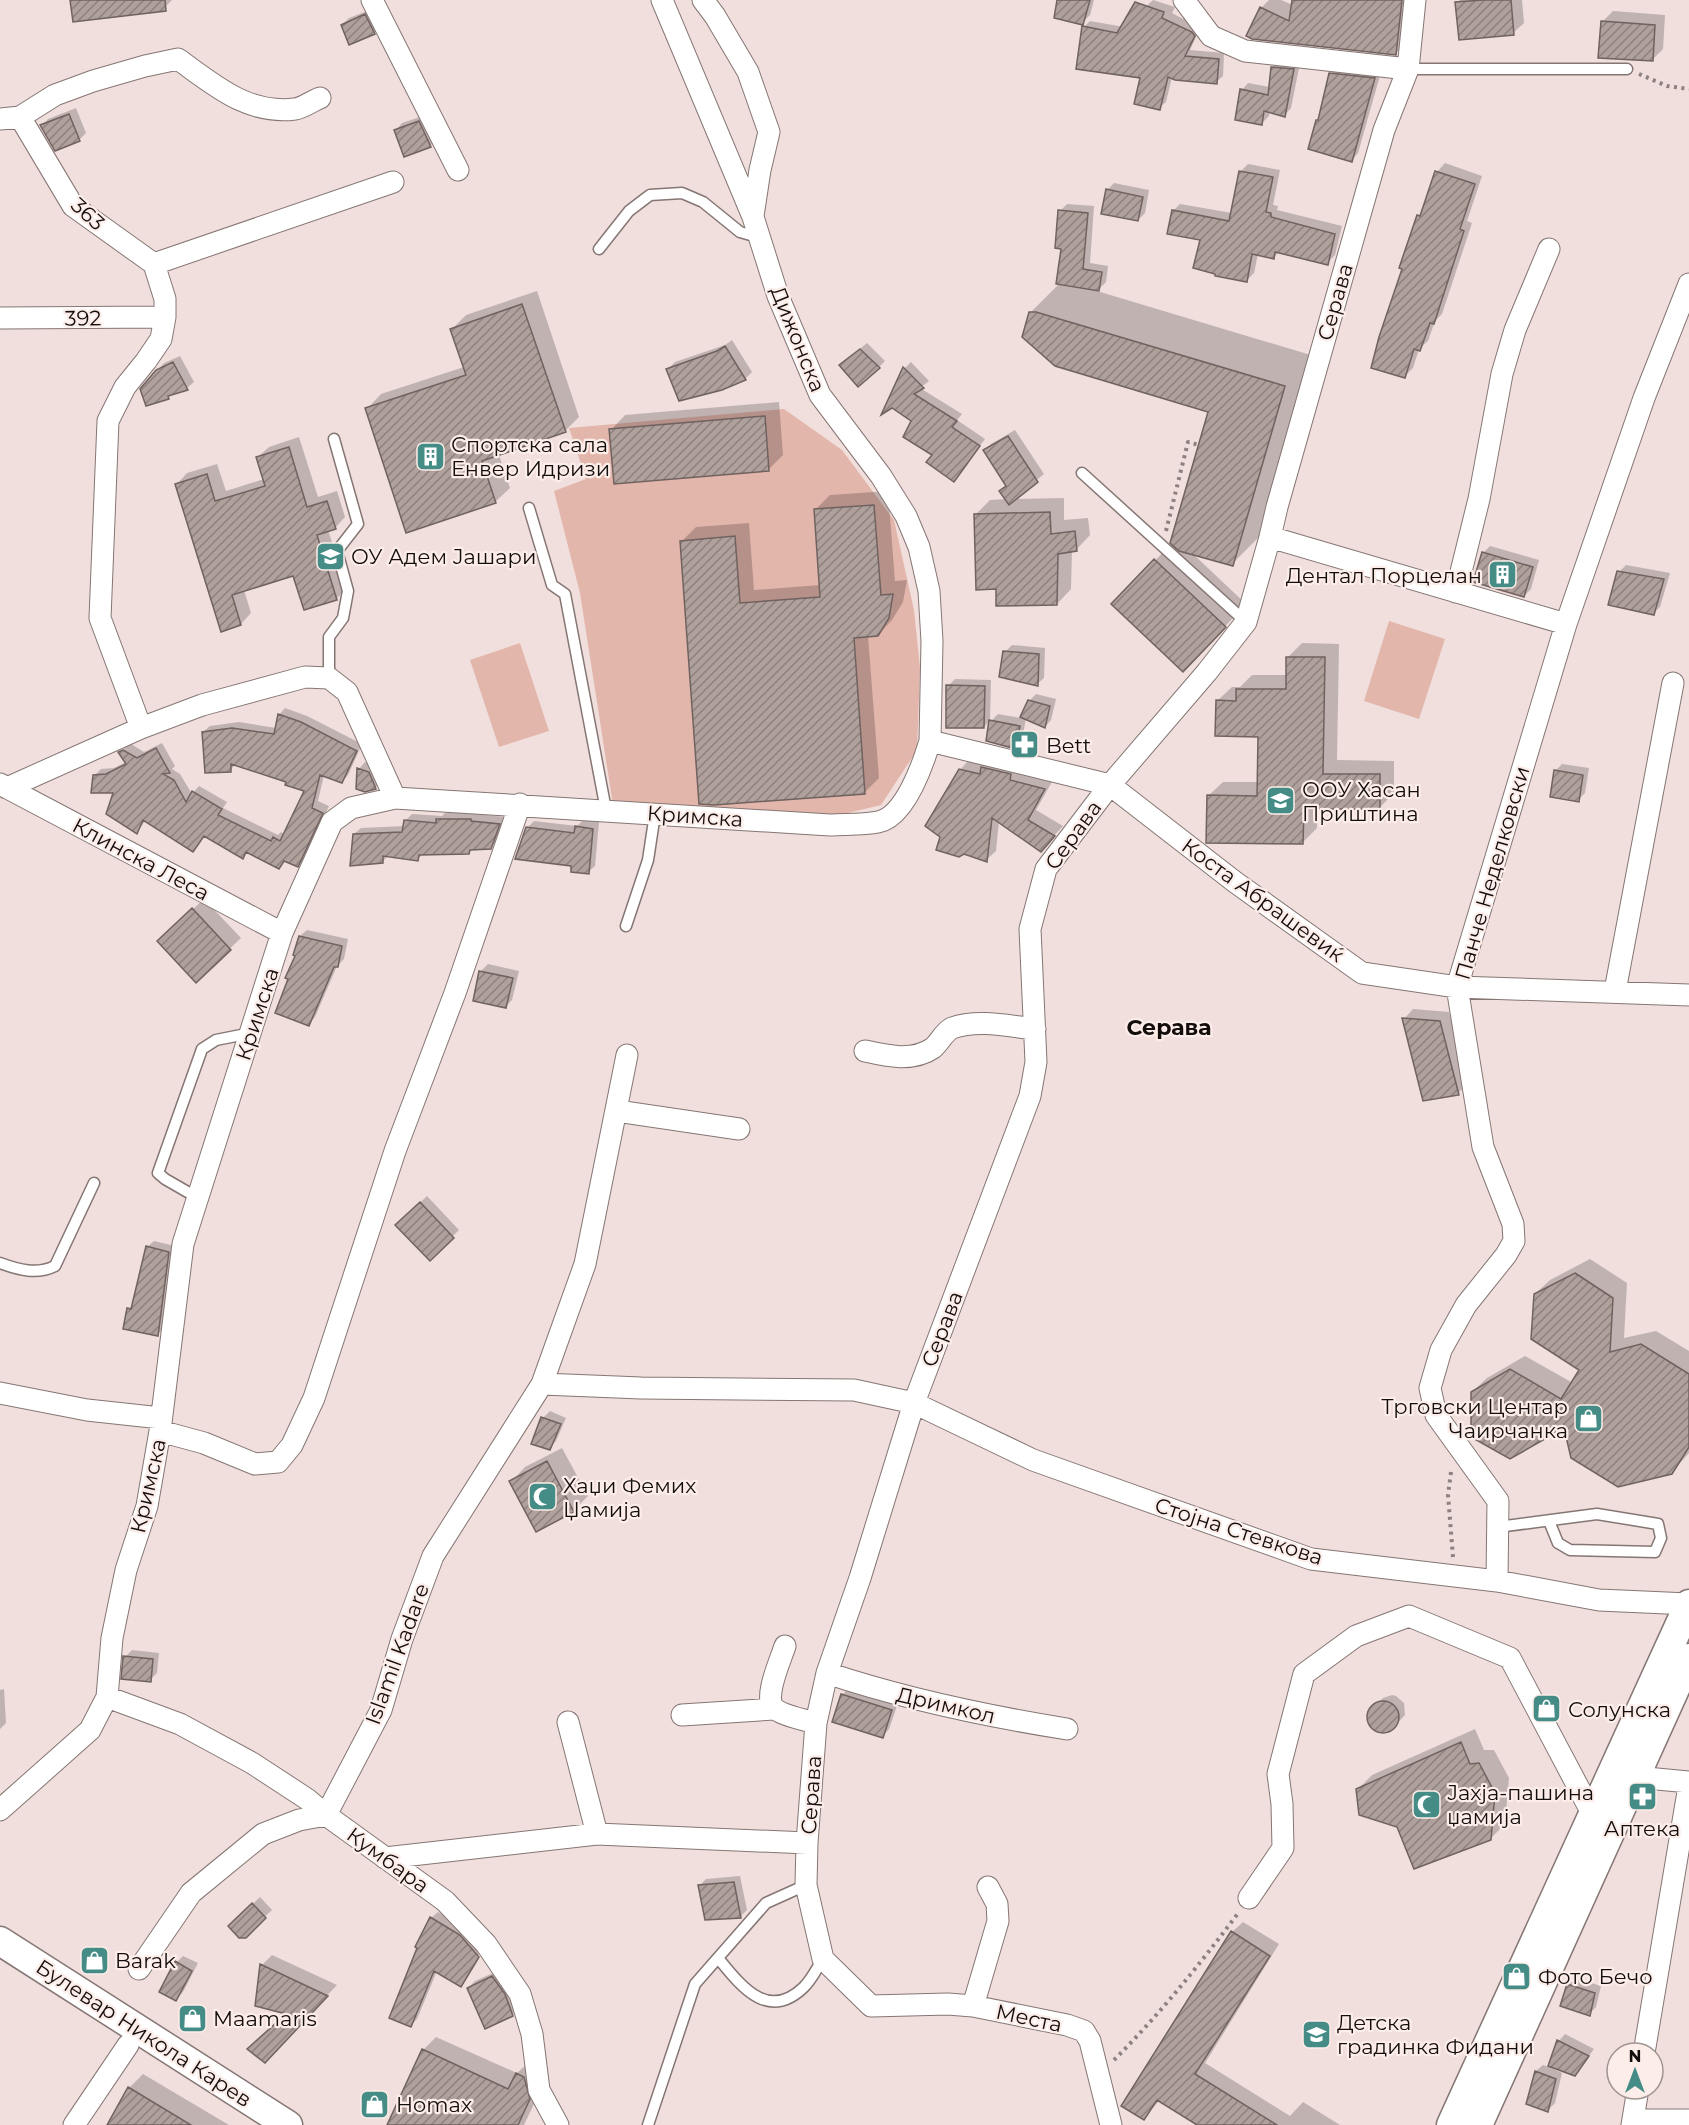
<svg xmlns="http://www.w3.org/2000/svg" width="1689" height="2125" font-family="Montserrat,sans-serif">
<style>
.green{fill:#e3b6ac}
.shadow{fill:#0003}
.building{fill:url(#building-hatch);stroke:#70625f;stroke-width:1.5}
.lines{fill:none;stroke-linecap:round;stroke-linejoin:round}
.lane-casing{stroke:#857673;stroke-width:13}
.street-casing{stroke:#857673;stroke-width:23}
.secondary-casing{stroke:#857673;stroke-width:31}
.path{stroke:#8c817e;stroke-width:4;stroke-dasharray:3 4.5;stroke-linecap:butt}
.lane{stroke:#fff;stroke-width:10}
.street{stroke:#fff;stroke-width:21}
.secondary{stroke:#fff;stroke-width:28}
.labels{text-anchor:middle;dominant-baseline:central;stroke-width:4.5;stroke-linejoin:round;paint-order:stroke}
.street-label{font-size:21px;fill:#130e0c;stroke:#fdede9}
.poi-label{font-size:21px;fill:#130e0c;stroke:#fdede9;text-anchor:start}
.neighbourhood-label{font-size:22px;font-weight:bold;fill:#130e0c;stroke:#fdede9}
</style>
<defs>
<pattern id="building-hatch" width="6" height="6" patternUnits="userSpaceOnUse" patternTransform="scale(1.5)"><rect width="6" height="6" fill="#afa09c"/><path d="M-1 1l2-2M0 6l6-6M5 7l2-2" fill="none" stroke="#8d817e"/></pattern>
</defs>
<rect width="100%" height="100%" fill="#f0dfdc"/>
<path class="green" d="M784 409 842 450 894 520 914 610 920 668 917 750 881 805 831 817 613 805 580 593 554 491 586 479 569 428Z
M1389 621 1445 639 1419 719 1364 701Z
M520 643 549 731 499 747 470 660Z"/>
<path class="shadow" d="M71 0H172L162 10Z
M1059 0H1094L1090 15 1082 23Z
M1153 0 1175 7 1172 13 1200 28 1190 50 1224 53 1223 76 1216 82 1172 77 1166 102 1159 108 1142 76 1084 27 1090 21 1124 27Z
M1269 0H1281L1293 5V0H1412L1408 41 1396 53 1252 37 1261 8Z
M1460 0H1522L1524 23 1513 33 1457 3Z
M372 9 381 26 374 33 342 25 349 18Z
M1613 11 1665 15 1663 49 1652 60 1602 22Z
M1280 61 1300 63 1291 108 1285 115 1270 111 1269 116 1262 123 1242 90 1248 83 1270 87 1273 67Z
M1337 67 1381 72 1358 153 1352 160 1317 120 1320 118 1331 74Z
M76 108 86 133 79 140 42 126 48 119Z
M426 115 437 139 431 145 405 155 396 130 402 123Z
M1445 163 1482 176 1467 221 1472 223 1442 314 1435 321 1428 341 1419 349 1413 368 1405 376 1418 216 1423 211 1437 172Z
M1248 164 1280 170 1273 205 1278 206 1277 210 1342 226 1335 255 1327 263 1280 251 1274 257 1258 254 1254 273 1247 280 1173 211 1180 204 1232 213 1240 172Z
M1114 183 1149 190 1145 213 1138 220 1107 190Z
M1067 204 1094 206 1090 263 1108 266 1106 282 1097 291 1314 356 1262 534 1232 564 1192 553 1246 604 1204 649 1113 604 1172 543 1210 411 1030 313 1060 283 1063 248 1060 211Z
M537 291 579 417 565 431 499 455 510 488 495 502 367 409 381 394 464 367 452 329 466 315Z
M732 340 752 372 745 379 668 369 675 362 725 345Z
M867 343 885 361 879 367 841 365Z
M180 356 194 382 187 388 173 393 168 398 157 371 164 363Z
M911 362 929 381 920 388 962 414 957 420 985 439 954 480 934 455 913 420 892 407 885 411 905 368Z
M779 402 783 455 769 469 611 430 625 415Z
M1015 430 1044 474 1013 499 1064 498V520L1088 518 1090 535 1076 550H1072L1071 589 1057 604 997 588 976 514 990 500 1007 499 1001 491 1007 485 985 450 991 444Z
M299 437 318 497 337 491 345 517 335 528 328 530 347 588 336 599 294 574 244 590 251 613 241 624 177 484 187 473 217 464 226 491 264 479 258 457 269 447Z
M888 491 895 581 907 580 903 602 892 620 878 635 868 636 879 778 864 793 682 541 696 527 749 523 754 590 820 585 815 510 830 495Z
M1490 546 1539 560 1531 589 1524 596 1483 553Z
M1626 565 1670 573 1660 607 1653 613 1619 572Z
M1302 643 1339 644 1337 760 1394 761V793L1379 808 1317 807V828L1303 842 1208 796 1223 782H1259L1260 735 1217 701 1232 687H1240L1252 675H1288V657Z
M1012 645 1045 648 1044 678 1037 684 1005 652Z
M955 679 991 680 990 720 984 727 948 686Z
M1036 694 1056 699 1051 720 1045 727 1026 718 1022 740 1015 747 991 721 998 714 1021 718 1029 701Z
M285 708 307 716 362 744 348 775 342 782 324 775 318 801 329 806 304 859 297 866 286 860 278 868 248 851 243 857 205 835 193 850 146 820 137 832 115 791 94 776 101 769 114 768 126 762 120 752 127 746 131 744 144 752 162 743 175 766 172 769 180 774 192 794 199 786 227 802 223 808 278 835 281 832 285 834 306 790 288 781 236 764 230 770 203 732 210 726 239 722 276 728 279 715Z
M969 760 1053 780 1036 810 1063 826 1050 840 999 821 996 851 986 860 960 770Z
M365 762 376 766 382 781 375 788 359 769Z
M1562 764 1589 768 1585 793 1578 800 1555 771Z
M445 813H477V814L505 817 498 840 490 847 473 848 469 852 423 854 418 859 389 855 382 862 354 834 361 828 405 826V821L412 814 442 816Z
M583 820 599 822 595 866 588 872 573 865 527 828 534 821 577 826Z
M204 899 241 938 196 981 169 931Z
M307 930 348 939 344 959 337 966 315 1017 308 1024 297 955 300 936Z
M488 964 519 971 512 1000 505 1007 475 1000 481 971Z
M1413 1009 1449 1012 1468 1084 1458 1093 1404 1019Z
M427 1196 459 1230 430 1259 397 1225Z
M154 1241 175 1246 163 1329 157 1335 129 1309 134 1304 147 1247Z
M1590 1259 1627 1283 1624 1338 1656 1331 1689 1351V1453L1672 1472 1565 1426 1472 1392 1487 1378 1525 1356 1573 1383 1581 1369 1535 1294 1550 1280Z
M550 1411 566 1418 556 1441 549 1448 543 1418Z
M562 1448 588 1496 573 1511 536 1530 511 1482 525 1467Z
M132 1650 159 1653 157 1673 150 1680 125 1657Z
M849 1688 898 1703 889 1729 883 1736 842 1695Z
M4 1689 6 1723 0 1729V1690Z
M1392 1695 1396 1696 1404 1703 1405 1715 1391 1730 1380 1731 1371 1724 1369 1713 1383 1698Z
M1475 1729 1484 1750H1494L1509 1778 1505 1824 1490 1839 1398 1826 1358 1789 1372 1775Z
M740 1876 747 1910 740 1917 699 1886 706 1879Z
M260 1897 272 1910 245 1936 230 1926Z
M438 1912 467 1929 482 1949 463 1979H466L460 1985 437 1971 417 2019 411 2025 431 1918Z
M1243 1922 1279 1944 1205 2063 1290 2116 1303 2102 1340 2125H1199L1160 2100 1144 2118 1232 1932Z
M272 1955 337 1985 276 2050 288 2013 262 1965Z
M183 1956 198 1963 183 1992 176 1999 177 1962Z
M500 1970 519 2008 512 2015 468 1988 475 1981Z
M1575 1978 1601 1986 1596 2007 1589 2014 1569 1985Z
M1565 2034 1594 2049 1575 2074 1552 2066 1551 2068 1562 2073 1555 2103 1548 2110 1536 2071 1543 2065 1549 2067 1559 2041Z
M436 2037 517 2073 531 2060 543 2085 524 2125H388L423 2050Z
M143 2074 229 2125H109L129 2088Z"/>
<path class="building" d="M70 0H165L166 11 73 22Z
M1057 0H1090L1083 25 1054 18Z
M1292 0H1402L1396 55 1252 39 1246 36 1260 7 1289 21Z
M1483 0H1511L1514 35 1459 40 1455 2Z
M1135 2 1164 12 1162 18 1192 32 1195 36 1185 56 1219 59 1217 84 1175 80 1168 77 1160 110 1134 104 1140 78 1076 69 1082 26 1117 33Z
M365 14 375 34 349 45 341 25Z
M1601 21 1655 25 1653 61 1598 58Z
M1271 67 1294 69 1285 117 1264 111 1262 125 1235 120 1240 89 1268 95Z
M1329 73 1375 78 1352 162 1308 149 1316 120H1318Z
M69 114 80 141 55 151 40 125Z
M419 121 431 147 404 157 394 130Z
M1239 171 1273 177 1266 212 1271 213V217L1335 234 1328 265 1275 252 1274 259 1252 254 1247 282 1215 276V274L1193 268 1200 240 1167 234 1172 210 1229 221Z
M1435 171 1475 184 1460 229 1464 231 1434 324 1430 323 1420 351 1414 349 1405 378 1371 368 1379 337 1402 269 1399 268 1417 215 1420 216Z
M1106 189 1143 197 1138 221 1101 214Z
M1058 210 1088 213 1083 269 1102 272 1099 291 1056 284 1061 249 1055 248Z
M522 304 566 432 482 461 496 503 406 533 365 408 466 375 450 329Z
M1029 312H1036L1285 386 1233 566 1179 551 1170 543 1208 412 1055 366 1022 337Z
M725 346 746 380 722 390 679 401 666 369 717 351Z
M860 349 880 368 858 387 839 365Z
M173 362 188 390 168 396 169 399 146 406 140 389 156 370Z
M903 367 924 388 914 394 957 421 952 427 980 446 954 482 926 462 932 455 903 437 911 421 892 408 881 415Z
M765 416 769 471 614 484 609 429Z
M1008 436 1038 482 1009 505 999 491 1006 486 983 450Z
M289 447 307 507 327 501 336 529 317 535 337 600 304 610 293 576 232 595 241 625 221 632 175 484 207 474 215 501 265 486 256 457Z
M874 505 881 595 893 594 889 618 878 636 854 638 865 794 714 805 699 804 680 541 735 536 740 603 820 597 814 509Z
M1050 512 1051 534 1075 531 1077 551 1058 554 1057 605 996 606V589L976 590 974 514Z
M1482 552 1533 567 1524 597 1473 582Z
M1154 559 1226 627 1183 672 1111 604Z
M1617 571 1664 579 1654 615 1608 605Z
M1003 651 1039 654 1038 686 999 677Z
M1286 657H1325L1323 774H1380V809H1304L1303 844 1206 843 1207 795 1257 796 1258 737 1215 736 1216 700 1236 701V689H1286Z
M946 685 985 686 984 728H946Z
M1028 700 1050 706 1045 728 1020 717Z
M278 714 301 722 357 751 342 783 320 775 312 808 323 813 298 867 284 861 279 869 246 852 243 859 204 836 193 852 143 820 137 834 106 814 113 793H91L93 775 106 774 126 764 118 752 123 750 137 758 156 748 170 773 163 774 174 780 186 802 192 791 222 809 218 815 271 841 273 837 280 841 304 791 285 785 286 782 231 764V772L205 773 202 732 232 728 274 734Z
M989 720 1020 726 1016 749 986 741Z
M981 767 1011 774 1010 780 1045 789 1028 820 1055 836 1041 852 992 818 987 862 964 854 959 857 936 850 940 837 925 826 959 769 980 774Z
M357 768 369 772 376 789 365 792 356 789Z
M1554 770 1583 775 1579 802 1550 797Z
M436 819H471V821L500 824 491 849 470 850 469 854 419 855 418 861 383 856V863L350 866 353 834 402 832 404 820 436 823Z
M575 826 593 829 589 874 571 872V866L515 859 526 827 574 833Z
M192 908 231 950 196 983 157 941Z
M299 936 342 946 338 967H334L309 1026 275 1013 288 979 285 978 295 956 293 955Z
M479 971 513 978 506 1008 473 1001Z
M1402 1018 1440 1021 1459 1095 1423 1101Z
M420 1202 454 1238 430 1261 395 1225Z
M146 1246 169 1252 158 1336 123 1329 127 1308 131 1309Z
M1575 1273 1613 1298 1610 1352 1641 1344 1689 1374V1447L1672 1474 1618 1487 1571 1458 1564 1428 1510 1459 1471 1437V1392L1510 1369 1561 1399 1579 1370 1531 1339 1534 1294Z
M541 1417 561 1424 550 1450 531 1444Z
M547 1461 574 1512 536 1532 509 1481Z
M123 1656 153 1659 151 1682 121 1679Z
M841 1694 892 1710 883 1738 832 1722Z
M1367 1717a16 16 0 1 1 32 0a16 16 0 1 1-32 0Z
M1461 1742 1470 1764 1479 1763 1495 1793 1491 1840 1414 1869 1397 1827 1359 1815 1356 1789Z
M734 1882 741 1918 705 1920 698 1885Z
M252 1903 266 1918 246 1938H239L228 1926Z
M430 1917 460 1935 479 1957 461 1987 434 1971 411 2027 389 2018 417 1948 415 1947Z
M1231 1931 1270 1956 1195 2074 1277 2125H1197L1157 2100 1144 2120 1121 2106Z
M175 1961 192 1971 176 2001 159 1992Z
M260 1964 328 1996 265 2063 247 2049 286 2014 255 2006Z
M492 1976 505 1994 513 2016 485 2029 467 1988Z
M1567 1984 1595 1993 1590 2016 1560 2006Z
M1557 2040 1589 2056 1575 2076 1548 2066Z
M422 2049 508 2089 516 2073 524 2077 530 2099 518 2125H387Z
M1535 2071 1556 2079 1548 2112 1526 2104Z
M128 2087 191 2125H107Z"/>
<g class="lines">
<defs>
<path id="lane" d="M1408 69H1627
M599 249 629 211 650 195 682 193 703 202 740 232 761 238
M1082 473 1246 622
M529 508 552 585 565 594 606 810
M329 678V637L343 618 348 591 337 551 358 524 334 439
M626 926 648 860 655 814
M198 1198 165 1179 158 1173 202 1049 216 1040 251 1033
M0 1263C19 1270 37 1275 55 1266L94 1183
M1498 1527 1597 1514 1658 1524 1661 1538 1655 1552 1570 1550 1558 1543 1549 1521
M718 1958C741 1986 768 2022 804 1987 812 1979 817 1968 823 1959
M648 2125 695 1984 766 1903 806 1885"/>
<path id="street" d="M372 0 458 170
M703 0 715 16 748 72 769 132 760 170 753 216
M1184 0 1211 36 1245 51 1408 69
M20 117 73 206 154 264
M0 119 20 117 55 95 93 81 145 66 178 59C214 85 248 115 295 109 303 108 312 101 320 98
M393 182 154 264 165 299V317L161 339 146 361 125 387 108 421 100 618 141 728 202 705 305 677 329 678 347 692 395 798
M0 318 165 317
M1270 537 1566 624
M1456 592 1479 499 1502 374 1515 330 1549 249
M930 741 1110 785 1235 882 1362 973 1457 987 1689 995
M0 784 282 933
M7 788 141 728
M1615 991 1673 683
M865 1051C887 1056 913 1062 933 1048 940 1042 944 1032 952 1028 978 1019 1008 1026 1035 1029
M617 1111 739 1129
M542 1384 641 1388 854 1390 914 1403 1033 1460 1311 1559 1497 1581 1599 1600 1689 1604
M0 1393 87 1410 161 1418
M160 1431 204 1443 255 1464 278 1462 292 1445 314 1398 395 1151 455 993 520 804
M1497 1581 1498 1501 1436 1415 1430 1388 1441 1350 1466 1305 1506 1255 1514 1241 1513 1224 1483 1147 1457 987 1566 624 1644 398 1689 284
M785 1646C781 1659 762 1700 775 1709 784 1716 805 1720 816 1723
M827 1673C905 1699 986 1716 1067 1729
M107 1697 180 1724 252 1763 307 1799 326 1815 445 1901 486 1944 520 1994 532 2034 539 2090 558 2125
M682 1715 774 1709
M568 1722 597 1834
M1636 1777 1689 1782
M0 1810 90 1730 107 1697 112 1638 126 1570 147 1506 160 1431 183 1244 282 933 332 822 351 808 395 798 830 825C846 824 863 825 878 822 905 817 923 764 930 741L932 641 929 591 919 547 906 516 881 476 820 395 778 296 753 217 662 0
M326 1815 381 1710 402 1639 433 1556 542 1384 585 1264 627 1055
M385 1858 597 1834 807 1843
M1249 1898 1283 1848 1282 1804 1278 1774 1304 1674 1356 1636 1409 1616 1510 1658 1593 1815
M139 1969 191 1893 263 1834 299 1820 326 1815
M973 2006 998 1921 997 1904 988 1887
M1644 2053 1689 1786
M1633 2120H1689
M74 2125 128 2045
M1111 2125 1090 2041 1084 2031 1067 2025 973 2006 948 2004 871 2006 823 1959 806 1885 807 1843 816 1723 827 1673 860 1578 914 1403 1030 1096 1036 1062 1030 929 1046 869 1110 785 1207 672 1246 622 1270 537 1277 507 1384 130 1408 69 1415 0
M1632 2125 1638 2089"/>
<path id="secondary" d="M0 1941 288 2125
M1451 2125 1689 1604
M1478 2125 1689 1658"/>
</defs>
<use href="#lane" class="lane-casing"/>
<use href="#street" class="street-casing"/>
<use href="#secondary" class="secondary-casing"/>
<path class="path" d="M1639 74 1667 86 1689 89
M1166 531 1188 442 1199 445
M1451 1472 1448 1495 1453 1557
M1114 2060C1160 2014 1200 1964 1239 1912"/>
<use href="#lane" class="lane"/>
<use href="#street" class="street"/>
<use href="#secondary" class="secondary"/>
</g>
<defs>
<symbol id="building-square" viewBox="-11 -11 22 22"><rect x="-9" y="-9" width="18" height="18" rx="4" fill="#458c86" stroke="#fdede9"/><path d="M-4-6H4V6H1V3H-1V6H-4ZM-2.5-4.3h1.7v1.8h-1.7ZM.8-4.3h1.7v1.8H.8ZM-2.5-1h1.7V.8h-1.7ZM.8-1h1.7V.8H.8Z" fill="#fff"/></symbol>
<symbol id="school-square" viewBox="-11 -11 22 22"><rect x="-9" y="-9" width="18" height="18" rx="4" fill="#458c86" stroke="#fdede9"/><path d="M0-5L7-2L0 1L-7-2ZM-4 1L0 2.5L4 1V4Q0 6-4 4Z" fill="#fff"/></symbol>
<symbol id="pharmacy-square" viewBox="-11 -11 22 22"><rect x="-9" y="-9" width="18" height="18" rx="4" fill="#458c86" stroke="#fdede9"/><path d="M-2-6h4v4h4v4h-4v4h-4v-4h-4v-4h4Z" fill="#fff"/></symbol>
<symbol id="shop-square" viewBox="-11 -11 22 22"><rect x="-9" y="-9" width="18" height="18" rx="4" fill="#458c86" stroke="#fdede9"/><path d="M-5-2.5h2.3a2.7 3.5 0 0 1 5.4 0H5L5.5 6h-11ZM-1.5-2.5h3a1.5 2.3 0 0 0-3 0Z" fill="#fff"/></symbol>
<symbol id="mosque-square" viewBox="-11 -11 22 22"><rect x="-9" y="-9" width="18" height="18" rx="4" fill="#458c86" stroke="#fdede9"/><path d="M3.5-4.9A6 6 0 1 0 3.5 4.9A5 5 0 1 1 3.5-4.9Z" fill="#fff"/></symbol>
</defs>
<g fill-rule="evenodd">
<use href="#building-square" x="414" y="440" width="33" height="33"/>
<use href="#school-square" x="314" y="540" width="33" height="33"/>
<use href="#building-square" x="1486" y="558" width="33" height="33"/>
<use href="#pharmacy-square" x="1008" y="728" width="33" height="33"/>
<use href="#school-square" x="1264" y="784" width="33" height="33"/>
<use href="#shop-square" x="1572" y="1402" width="33" height="33"/>
<use href="#mosque-square" x="526" y="1480" width="33" height="33"/>
<use href="#shop-square" x="1530" y="1692" width="33" height="33"/>
<use href="#pharmacy-square" x="1626" y="1780" width="33" height="33"/>
<use href="#mosque-square" x="1410" y="1788" width="33" height="33"/>
<use href="#shop-square" x="78" y="1944" width="33" height="33"/>
<use href="#shop-square" x="1500" y="1960" width="33" height="33"/>
<use href="#shop-square" x="176" y="2002" width="33" height="33"/>
<use href="#school-square" x="1300" y="2018" width="33" height="33"/>
<use href="#shop-square" x="358" y="2088" width="33" height="33"/>
</g>
<g class="labels">
<g class="street-label">
<text transform="translate(88 214) rotate(42)">363</text>
<text transform="translate(1335 302) rotate(-74)">Серава</text>
<text transform="translate(83 318) rotate(-1)">392</text>
<text transform="translate(798 339) rotate(68)">Дижонска</text>
<text transform="translate(695 816) rotate(4)">Кримска</text>
<text transform="translate(1073 835) rotate(-54)">Серава</text>
<text transform="translate(141 859) rotate(28)">Клинска Леса</text>
<text transform="translate(1492 873) rotate(-74)">Панче Неделковски</text>
<text transform="translate(1263 900) rotate(36)">Коста Абрашевиќ</text>
<text transform="translate(257 1014) rotate(-72)">Кримска</text>
<text transform="translate(942 1329) rotate(-69)">Серава</text>
<text transform="translate(148 1486) rotate(-77)">Кримска</text>
<text transform="translate(1239 1531) rotate(18)">Стојна Стевкова</text>
<text transform="translate(397 1654) rotate(-70)">Islamil Kadare</text>
<text transform="translate(946 1705) rotate(13)">Дримкол</text>
<text transform="translate(811 1795) rotate(-86)">Серава</text>
<text transform="translate(388 1860) rotate(36)">Кумбара</text>
<text transform="translate(1029 2018) rotate(12)">Места</text>
<text transform="translate(144 2033) rotate(33)">Булевар Никола Карев</text>
</g>
<g class="poi-label">
<text x="451" y="444">Спортска сала<tspan x="451" dy="24">Енвер Идризи</tspan></text>
<text x="351" y="556">ОУ Адем Јашари</text>
<text x="1482" y="575" text-anchor="end">Дентал Порцелан</text>
<text x="1046" y="745">Bett</text>
<text x="1302" y="789">ООУ Хасан<tspan x="1302" dy="24">Приштина</tspan></text>
<text x="1568" y="1406" text-anchor="end">Трговски Центар<tspan x="1568" dy="24">Чаирчанка</tspan></text>
<text x="563" y="1485">Хаџи Фемих<tspan x="563" dy="24">Џамија</tspan></text>
<text x="1568" y="1709">Солунска</text>
<text x="1447" y="1792">Јахја-пашина<tspan x="1447" dy="24">џамија</tspan></text>
<text x="1642" y="1828" text-anchor="middle">Аптека</text>
<text x="115" y="1960">Barak</text>
<text x="1538" y="1976">Фото Бечо</text>
<text x="213" y="2018">Maamaris</text>
<text x="1337" y="2022">Детска<tspan x="1337" dy="24">градинка Фидани</tspan></text>
<text x="396" y="2104">Homax</text>
</g>
<g class="neighbourhood-label">
<text x="1169" y="1027">Серава</text>
</g>
</g>
<g transform="translate(1635 2071)"><circle r="28" fill="#fdede9" stroke="#9f9491" stroke-width="1.5"/>
<path d="M0-4.5L10 22L0 15L-10 22Z" fill="#458c86"/>
<text y="-9" font-size="16" font-weight="bold" text-anchor="middle" fill="#130e0c">N</text>
</g>
</svg>
